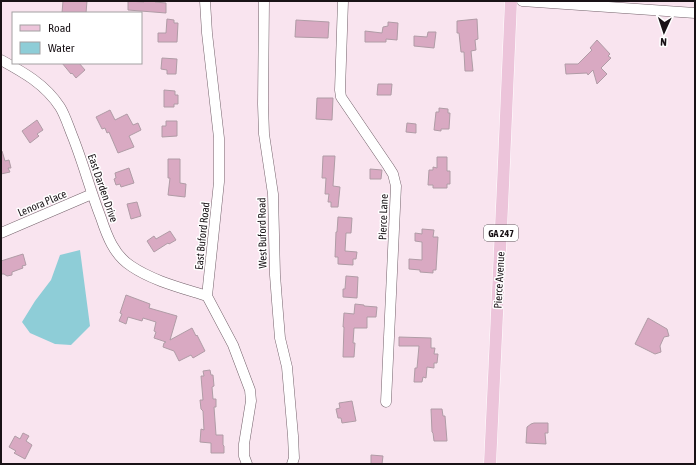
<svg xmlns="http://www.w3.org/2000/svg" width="696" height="465" font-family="'Asap Condensed',sans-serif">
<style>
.water{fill:#8ecdd7}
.building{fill:#d9a9c2;stroke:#b09ca6}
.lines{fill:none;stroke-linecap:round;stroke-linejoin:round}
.minor-casing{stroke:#74626b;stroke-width:11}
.major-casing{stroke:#fff;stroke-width:13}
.minor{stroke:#fff;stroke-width:10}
.major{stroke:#ecc4da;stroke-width:12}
.labels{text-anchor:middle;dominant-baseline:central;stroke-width:3;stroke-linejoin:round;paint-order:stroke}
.shield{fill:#fff;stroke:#5e595c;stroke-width:1}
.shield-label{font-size:10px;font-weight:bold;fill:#191216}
.street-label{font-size:11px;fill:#191216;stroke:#fff}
</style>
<rect width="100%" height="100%" fill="#f9e4ef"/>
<path class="water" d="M80 250 90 326 71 345 55 344 30 333 22 322 35 301 51 280 60 255Z"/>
<path class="building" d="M63 1H87L86 13H62Z
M128 1 144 2V1H156L155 2 166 3V13L128 10Z
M167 19 174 20V23H178L177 42H158V33H166Z
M477 19 478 39 475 40 476 50 471 51 473 71H465L464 52H461L459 33H457V21Z
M296 20 329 22 328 38 295 37Z
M388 22 398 23 397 40 386 39V42H365V31L382 33 383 27 388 26Z
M428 32H436L434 48 414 46V36L427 37Z
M597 40 610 54 608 56 611 58 601 68 607 74 597 84 593 70 588 75 587 73 566 74 565 64H578L592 50 590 48Z
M162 58 177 59 176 74H167V70L161 69Z
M62 63H79L85 70 76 78 72 73 71 74Z
M378 84H392L391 95H377Z
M164 90 175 91V95H178V104H174V107H164Z
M317 98H333L332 120 316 119Z
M439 108 448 109V113H450L449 129H441V131L434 130 436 112H439Z
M110 110 115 120 127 114 133 125 138 123 141 130 129 136 134 147 118 153 109 132 107 133 105 128 102 129 96 117Z
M37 120 43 130 37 134 39 136 30 143 22 131Z
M166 121H177V136L162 137V126H166Z
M407 123 416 124V133L406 132Z
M1 151H2L5 161 9 160 11 168H8L10 172 1 174Z
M323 156H335L333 186 340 187 338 207H331V202H328L329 194H325L326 178H322Z
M437 157H447V171H450V184H447V188H433V185H428L429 170H433V167L437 168Z
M168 159H180V183L186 184 185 197 168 195 170 178H168Z
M129 168 134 183 121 187 120 184 116 185 114 179 116 178 115 173Z
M370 169 382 170 381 179H370Z
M137 202 141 216 131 219 127 204Z
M338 217 352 218 351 233H346L345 251 357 252 356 259H353V265L338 264V257H335L336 232H337Z
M422 229 434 230 433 237H438L436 270H433V273L420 272V270L409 269V259L422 260V242L415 241V233L422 234Z
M170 231 176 240 169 244 168 243 154 252 147 241 154 236 156 239Z
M23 254 26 265 22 266 23 268 12 272V275L7 276 4 274H1V261Z
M346 276 358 277 357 298 343 297V289H345Z
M126 295 150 304 149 308 177 316 170 340 192 328 196 336 197 335 205 351 193 358 191 355 179 361 174 351 163 347 164 343 166 342 154 338 156 332 154 331 156 322 143 318 142 321 128 317 126 324 119 321 122 314 120 313Z
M355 304 364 305V306L377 307 376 317H367V328H354L353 343H355L354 357H343L344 327H343L344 313 354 314Z
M648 318 667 329 669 336 664 337 660 346 661 352 655 354 635 344Z
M399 337 431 338V348H435L434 354H438L437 363H434V368L427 367 426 378 423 377 422 382H414L415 368H417L419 346H399Z
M210 370 211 375H213L214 386 212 387 213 399H216V407H214L216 435H223V445L224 446V453H211V443L200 442 201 429 204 430 203 411 201 409 200 400H203L201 376H204L203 371Z
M352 401 356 421 342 423 341 418H338L336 409 340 408 339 403Z
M431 409H442L443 416H445L447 441H434L433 433 432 432Z
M534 423H548V433H545L546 444 526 443 527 427 531 424Z
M23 433 29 436 26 441 32 445 25 459 14 453 16 451 9 447 15 436 20 439Z
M371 455 383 456 382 464H371Z"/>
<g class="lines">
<defs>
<path id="minor" d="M205 1 207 33 219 138V182L207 296 233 345 250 390 251 401 244 444V456L247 464
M264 1 263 104 264 134 273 194 275 275 277 301 280 338 287 367 293 436 294 458 292 464
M343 1 340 90 341 97 388 166 393 174 396 186 386 402
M522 1 695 13
M1 60C23 72 45 84 60 107 65 115 68 125 72 135 83 162 90 190 101 218 107 236 114 255 131 266 153 281 182 288 207 296
M1 233 92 194"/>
<path id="major" d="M490 464 503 185 511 1"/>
</defs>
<use href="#minor" class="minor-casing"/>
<use href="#major" class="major-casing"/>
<use href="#minor" class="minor"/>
<use href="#major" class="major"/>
</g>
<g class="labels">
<rect class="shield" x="484" y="225" width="34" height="16" rx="3"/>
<g class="shield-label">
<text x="501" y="233">GA 247</text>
</g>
<g class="street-label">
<text transform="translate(103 188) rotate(71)">East Darden Drive</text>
<text transform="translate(42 203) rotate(-23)">Lenora Place</text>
<text transform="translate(383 217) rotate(-88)">Pierce Lane</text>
<text transform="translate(262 233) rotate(-91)">West Buford Road</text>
<text transform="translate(202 236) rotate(-84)">East Buford Road</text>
<text transform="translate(499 280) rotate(-87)">Pierce Avenue</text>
</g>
</g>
<rect width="696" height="465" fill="none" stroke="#191216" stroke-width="4"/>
<rect x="12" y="12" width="130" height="52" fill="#ffffff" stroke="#a3a0a2"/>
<rect x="20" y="25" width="20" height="6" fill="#ecc4da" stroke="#a3a0a2"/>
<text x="48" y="32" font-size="12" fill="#191216">Road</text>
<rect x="20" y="42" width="20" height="12" fill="#8ecdd7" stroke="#a3a0a2"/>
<text x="48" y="52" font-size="12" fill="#191216">Water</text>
<g transform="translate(664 32) rotate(183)" stroke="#ffffff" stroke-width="3" paint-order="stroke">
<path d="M0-3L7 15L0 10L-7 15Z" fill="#191216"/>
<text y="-6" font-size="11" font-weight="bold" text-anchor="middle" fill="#191216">N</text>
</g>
</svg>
